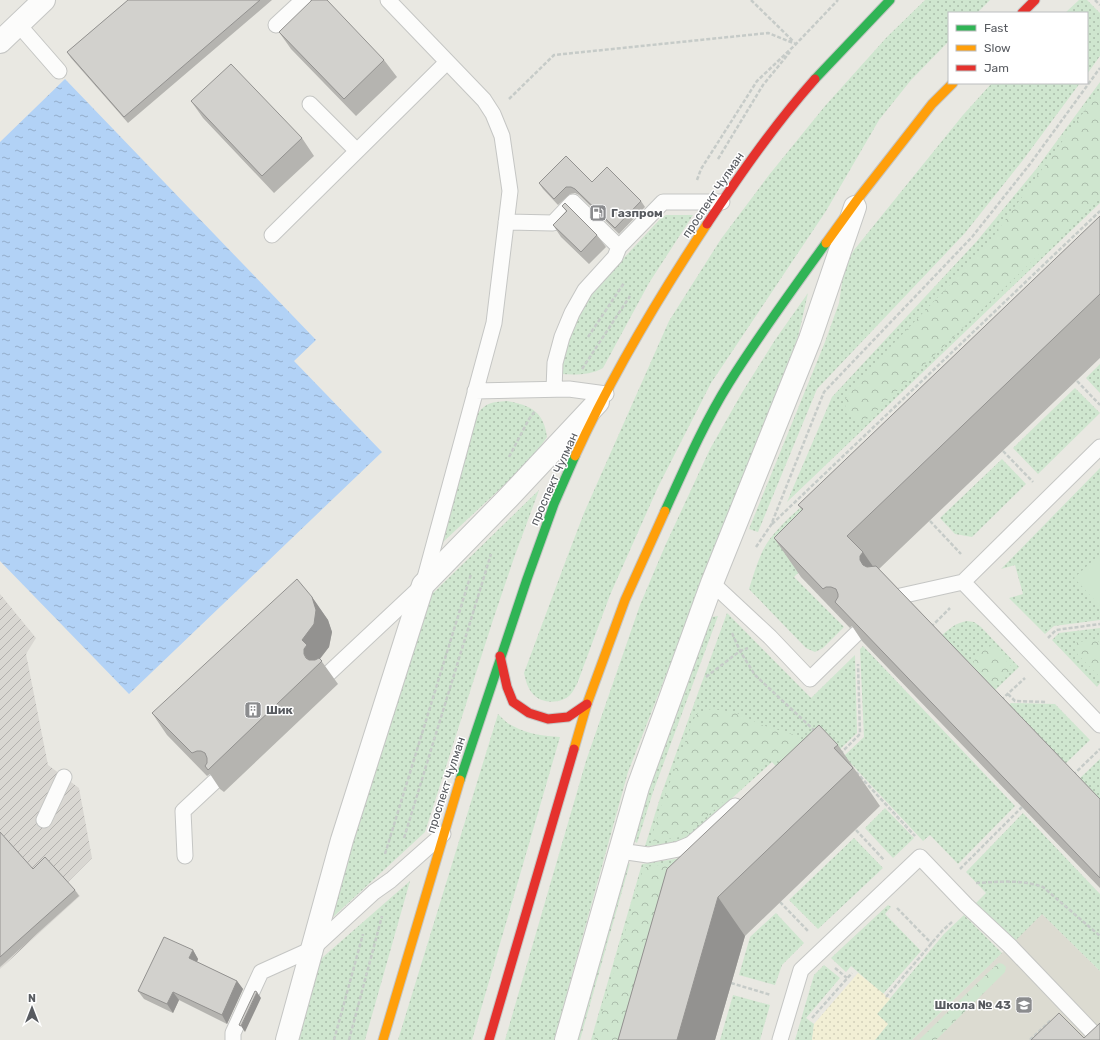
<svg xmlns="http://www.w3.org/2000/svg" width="1100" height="1040" font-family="Rubik,sans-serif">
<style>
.industrial{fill:url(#industrial-furrows)}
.education{fill:#dcdbd1}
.grass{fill:url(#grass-dots)}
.forest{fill:url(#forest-crowns)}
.sand{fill:url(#sand-dots)}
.garden{fill:#cfe6cf}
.water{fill:url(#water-ripples)}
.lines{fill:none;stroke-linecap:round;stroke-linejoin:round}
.lane-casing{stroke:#c5c6c4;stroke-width:17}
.street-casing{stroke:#c5c6c4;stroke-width:24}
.fast-casing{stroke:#c5c5c4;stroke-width:11}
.slow-casing{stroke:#c5c5c4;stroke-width:11}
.jam-casing{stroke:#c5c5c4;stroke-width:11}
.path{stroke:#c6cbc8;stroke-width:2.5;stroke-dasharray:4 2;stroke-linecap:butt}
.lane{stroke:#fcfcfb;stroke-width:15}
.street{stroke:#fcfcfb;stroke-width:22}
.fast{stroke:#30b455;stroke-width:9}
.slow{stroke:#ff9f0a;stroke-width:9}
.jam{stroke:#e5322d;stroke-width:9}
.wall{fill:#b5b4b0}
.shaded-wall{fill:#939290}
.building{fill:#d2d1cd;stroke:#939290}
.labels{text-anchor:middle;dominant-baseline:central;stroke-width:3;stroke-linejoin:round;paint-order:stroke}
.street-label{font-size:12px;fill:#585b60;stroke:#fff}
.poi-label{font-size:12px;font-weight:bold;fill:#585b60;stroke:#fff;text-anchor:start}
</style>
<defs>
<pattern id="industrial-furrows" width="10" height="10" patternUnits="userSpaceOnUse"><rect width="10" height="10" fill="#d9d7d2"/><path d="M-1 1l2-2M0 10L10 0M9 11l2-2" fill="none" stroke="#b3b1ae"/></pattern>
<pattern id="grass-dots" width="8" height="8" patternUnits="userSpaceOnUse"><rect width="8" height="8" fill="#cfe6cf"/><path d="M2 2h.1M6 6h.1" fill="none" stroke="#abbdab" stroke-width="1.8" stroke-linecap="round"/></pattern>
<pattern id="forest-crowns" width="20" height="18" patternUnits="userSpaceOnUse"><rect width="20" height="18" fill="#cfe6cf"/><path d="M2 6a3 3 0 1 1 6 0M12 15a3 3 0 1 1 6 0" fill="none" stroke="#abbdab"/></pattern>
<pattern id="sand-dots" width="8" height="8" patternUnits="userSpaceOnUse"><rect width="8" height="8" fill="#f2efd5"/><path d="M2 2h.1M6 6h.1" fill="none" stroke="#d2cfb9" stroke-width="1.8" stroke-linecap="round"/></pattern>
<pattern id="water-ripples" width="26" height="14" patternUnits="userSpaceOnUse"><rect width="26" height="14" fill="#b2d2f6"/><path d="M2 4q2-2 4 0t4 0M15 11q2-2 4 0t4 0" fill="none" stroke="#94adcb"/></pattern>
</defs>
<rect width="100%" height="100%" fill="#e9e8e2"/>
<path class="industrial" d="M0 594 36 638 26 654 48 765 79 788 92 858 68 882 80 896 0 969Z"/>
<path class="education" d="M1042 914 1100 971V1040H912Z"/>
<path class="grass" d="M925 0H990L977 13H949V41L911 80 879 120 826 211 711 383 658 487 610 595 577 684C575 687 573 692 570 695 561 704 541 704 533 694 527 687 526 681 524 673L566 560 584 513 669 321 721 239 769 175 825 106 886 38Z
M1079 0H1087L1100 13V56L1087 74V13H1065Z
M1100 82V203L787 502 832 397 977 241 1037 168Z
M992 83H1080L1023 160 965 233 817 389 758 532 749 529 825 342 839 303 843 276 847 262 854 250 963 115Z
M666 215H693L649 283 603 368C591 375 575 375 561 374L564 350 571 328 593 291 661 218Z
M808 293 798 337 628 772 554 1040H505L586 761 640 605 665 546 710 449 743 391 775 340Z
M1100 364V393L1086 378Z
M1075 388 1100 413 1038 474 1013 448Z
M507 401C531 405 544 412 547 437L531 460 442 543 476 416C485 403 491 402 507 401Z
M1002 459 1026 484 972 537 955 534 940 518Z
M1100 468V620L1054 626 1045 634 1009 598 1023 594 1015 565 1001 569Z
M539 490 514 558 493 620 425 832 332 918V906L430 596Z
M812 497 823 548 794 577 844 627 823 648 815 652 806 648 749 589C753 576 757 563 763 550 774 529 795 513 812 497Z
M727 613 811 698 855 655 857 733 836 753 651 1040H591L642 864 681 858 783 774 772 762 689 837 679 841 650 846H645L661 795Z
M718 616 653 792 637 843 634 841 647 790 708 620 712 617Z
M967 621 974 622 981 627 1019 667 993 692 940 637C949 629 955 623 967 621Z
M1100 628V683L1097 687 1052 640 1059 633Z
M863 646 1015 806 958 864 930 835 923 841 844 756 864 737 860 649Z
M1011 703 1055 704 1090 740 1064 765 1007 707Z
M498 714C502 718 507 724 513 726 527 734 544 736 560 737L472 1040H398Z
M1100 759V803L1078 780Z
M885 808 914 838 893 858 865 828Z
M1023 813 1100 894V971L1042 914 1015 941 976 903 986 893 966 872Z
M854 838 883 868 818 929 789 900Z
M630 863 580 1040H575L627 865Z
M410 881 365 1040H296L315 970 323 957Z
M888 905 891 907 885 914 921 951 883 994 851 966 846 972 831 958Z
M776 913 804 943 782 965 775 985 739 975 750 937Z
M964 915 1002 953 912 1040H875L888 1024 877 1014 944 934Z
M824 965 840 978 806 1018 814 1024 812 1040H795L814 975Z
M733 995 770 1005 760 1040H720Z"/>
<path class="forest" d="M1100 89V196L869 418 855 421 846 413 845 402 849 390 985 248Z
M1095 640 1100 642V677L1078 655 1074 648 1077 642Z
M991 646 994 647 1012 667C1010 674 1000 684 993 686L990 685 973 667C972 659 984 649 991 646Z
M711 709 735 712 762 725 795 735 804 745 636 1040H594L642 873 646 867 685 861 785 768C781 764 777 758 771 760L688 833 680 837 654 841 651 839 662 803 696 714Z
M999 963 1003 964 1006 967 1005 972 936 1040H919L996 965Z"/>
<path class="sand" d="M858 973 890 999 877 1014 888 1024 875 1040H812L814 1024Z"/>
<path class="garden" d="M1100 554V606L1074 578Z"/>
<path class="water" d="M65 79 316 340 294 361 382 452 129 694 0 561V142Z"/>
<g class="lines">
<defs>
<path id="lane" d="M18 24 59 71
M276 25 303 0
M310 104 357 151
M506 222 553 223 573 202 619 247
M272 235 447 62
M554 389 555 363 562 337 572 313 585 290 615 257 619 247 663 202H722
M475 391 569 389 606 394
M963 582 1100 725
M712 583 770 637 810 679 856 634
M896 597 963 582 1100 447
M328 674 423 585 494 323 510 191 502 136 493 114 484 100 388 0
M44 820 64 777
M620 851 648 855 679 849 691 844 735 806
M185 856 183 811 214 782
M233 1040V1033L261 972 312 949 374 892 391 880 443 834
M780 1040 801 970 920 857 966 905 1010 946 1100 1040"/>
<path id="street" d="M0 42 44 0
M287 1040 342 840 423 585 509 497 598 402
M566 1040 638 787 712 583 810 339 855 207"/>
<path id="fast" d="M815 79 890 0
M665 511C685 467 704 423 729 383 759 335 793 289 826 243
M460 780 527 579 554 504 575 456"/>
<path id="slow" d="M826 243 857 200 932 104 953 83
M575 456C612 375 658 298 707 224
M574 749 587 704 625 600 665 511
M383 1040 460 780"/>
<path id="jam" d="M1022 13 1035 0
M707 224C741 173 775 124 815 79
M500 656 507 687 513 702 529 713 548 719 568 717 587 704
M489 1040 574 749"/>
</defs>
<use href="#lane" class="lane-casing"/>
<use href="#street" class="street-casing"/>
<use href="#fast" class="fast-casing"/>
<use href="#slow" class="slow-casing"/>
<use href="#jam" class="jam-casing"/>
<path class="path" d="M751 0 794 42
M1095 0 1100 5
M509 99 554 55 768 33 796 44
M718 159 763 85 790 52
M697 180 701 169 757 81 796 44 838 0
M588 337 624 283
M582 369 630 296
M1077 381 1100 405
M1003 451 1033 482
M509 457 529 419 535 411
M930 521 961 554
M772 524 1100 211
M756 547 771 525 824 392 972 237 1030 164 1100 68
M931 627 950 608
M732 633 740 651 755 675 816 732
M1048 638 1056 630 1100 624
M706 677 740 651 748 648
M1008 694 1015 701 1047 702
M1001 700 1025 678
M840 754 860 734 858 664
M856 772 915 836
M1073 775 1100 749
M856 830 884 860
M404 838 491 554
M385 854 471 574
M960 869 1022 807
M976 883C999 882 1021 879 1043 887L1100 936
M780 902 809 932
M897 908 932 944
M835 968 847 978
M731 983 771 995
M886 997 942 931 952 922
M812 1018 852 973
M334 1040 363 934
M349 1040 382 916
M1030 1040 1051 1020"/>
<use href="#lane" class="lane"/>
<use href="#street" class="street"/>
<use href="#fast" class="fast"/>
<use href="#slow" class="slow"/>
<use href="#jam" class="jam"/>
</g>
<path class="wall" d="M128 0H272L128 123 71 58 67 52Z
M279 32 384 60 397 77 356 116 291 49Z
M191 101 302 138 314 156 274 193 203 118Z
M592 182 641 201 645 207 619 234 579 195 575 193 570 194 558 205 543 189 539 183Z
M562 206 597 235 606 247 589 264 561 237 553 225 566 211Z
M1100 216V358L879 569 1100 799V888L862 641 852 626 850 628 801 577 774 538 802 510 798 505Z
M312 597 328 620 332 632 329 647 320 659 338 684 224 792 220 789 210 774 207 776 167 735 152 713Z
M838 745 880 806 745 936 715 1040H618L667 869Z
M0 832 33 869 75 890 79 896 0 967Z
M193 950 198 959 197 962 237 981 243 989 227 1024 179 1000 173 1013 144 999 138 991Z"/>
<path class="shaded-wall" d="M863 552 890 591 863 565 860 560V556Z
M312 597 328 620 332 632 329 647 318 661 314 669 304 654 302 640Z
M718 897 745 936 715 1040H677Z
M193 950 198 959 195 967 189 958Z
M237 981 243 989 227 1024 222 1015Z
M173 992 179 1000 173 1013 167 1004Z
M257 992 261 998 245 1032 241 1026Z"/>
<path class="building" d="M128 0H260L124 117 67 52Z
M312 0H327L384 60 344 99 279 32Z
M231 64 302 138 262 176 191 101Z
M566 156 592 182 607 167 641 201 615 228 575 189 571 187H566L554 199 539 183Z
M565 203 597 235 581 252 553 225 567 211 562 206Z
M1100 216V294L847 536 863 552 860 556V560L863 565 867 567 876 566 1100 799V878L835 602 838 597V594L836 589 831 587H826L823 589 774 538 803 509 798 505Z
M297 579 312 597 316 610 314 624 302 640 307 645 304 649V654L306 658 309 660H315L319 658 322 661 208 770 205 766 207 763V758L205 753 201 751H197L192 753 152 713Z
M819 725 838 745 834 748 853 768 718 897 677 1040H618L667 869Z
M0 832 33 869 45 857 75 890 0 957Z
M164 937 193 950 189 958 237 981 222 1015 173 992 167 1004 138 991Z
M255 991 257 992 241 1026 239 1025Z
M1059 1013 1084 1038 1100 1023V1040H1031Z"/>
<defs>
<symbol id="fuel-square" viewBox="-11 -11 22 22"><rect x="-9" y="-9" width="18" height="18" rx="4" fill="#8b8c8e" stroke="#fff"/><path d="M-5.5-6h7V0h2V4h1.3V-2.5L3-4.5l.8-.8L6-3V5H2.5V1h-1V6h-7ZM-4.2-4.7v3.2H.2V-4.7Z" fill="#fff"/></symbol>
<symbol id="building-square" viewBox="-11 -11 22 22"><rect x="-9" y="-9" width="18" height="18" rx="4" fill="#8b8c8e" stroke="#fff"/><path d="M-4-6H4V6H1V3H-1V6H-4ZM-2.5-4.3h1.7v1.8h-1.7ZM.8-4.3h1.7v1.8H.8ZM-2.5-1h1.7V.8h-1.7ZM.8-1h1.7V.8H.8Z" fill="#fff"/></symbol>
<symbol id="school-square" viewBox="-11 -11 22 22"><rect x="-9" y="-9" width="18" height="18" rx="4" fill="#8b8c8e" stroke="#fff"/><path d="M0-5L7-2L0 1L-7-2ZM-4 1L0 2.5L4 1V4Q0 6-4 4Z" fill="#fff"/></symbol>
</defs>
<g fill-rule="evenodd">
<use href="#fuel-square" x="588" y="203" width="20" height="20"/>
<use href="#building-square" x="243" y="700" width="20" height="20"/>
<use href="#school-square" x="1014" y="995" width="20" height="20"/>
</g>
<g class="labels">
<g class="street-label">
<text transform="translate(713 195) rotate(-56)">проспект Чулман</text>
<text transform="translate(554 479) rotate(-66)">проспект Чулман</text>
<text transform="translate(446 785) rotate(-72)">проспект Чулман</text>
</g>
<g class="poi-label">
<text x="611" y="213">Газпром</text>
<text x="266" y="710">Шик</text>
<text x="1011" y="1005" text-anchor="end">Школа № 43</text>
</g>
</g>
<rect x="948" y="12" width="140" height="72" fill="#ffffff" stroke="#bcbdbf"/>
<rect x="956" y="25" width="20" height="6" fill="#30b455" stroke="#bcbdbf"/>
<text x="984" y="32" font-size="12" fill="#585b60">Fast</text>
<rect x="956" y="45" width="20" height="6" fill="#ff9f0a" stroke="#bcbdbf"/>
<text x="984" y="52" font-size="12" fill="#585b60">Slow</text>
<rect x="956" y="65" width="20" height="6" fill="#e5322d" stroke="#bcbdbf"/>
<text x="984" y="72" font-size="12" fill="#585b60">Jam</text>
<g transform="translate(32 1008)" stroke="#ffffff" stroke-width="3" paint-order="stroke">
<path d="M0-3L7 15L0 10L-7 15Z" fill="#585b60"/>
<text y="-6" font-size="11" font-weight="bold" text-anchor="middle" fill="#585b60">N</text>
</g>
</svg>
